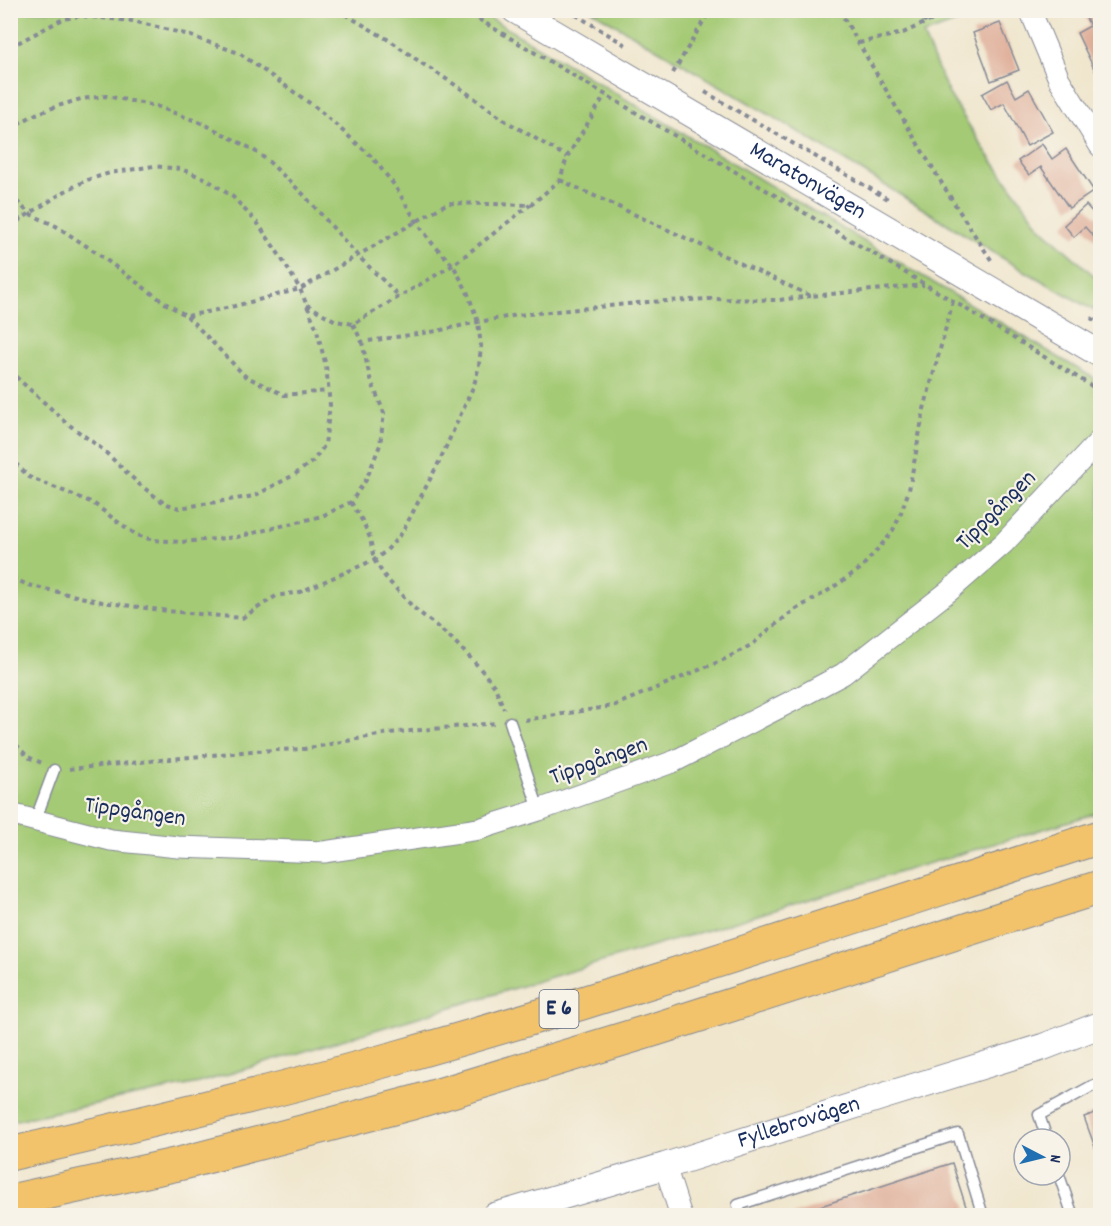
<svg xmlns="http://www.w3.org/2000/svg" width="1111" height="1226" font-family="Dekko,sans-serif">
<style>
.green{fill:#a4ca74;stroke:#607c69;stroke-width:1.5}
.building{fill:#dfad98}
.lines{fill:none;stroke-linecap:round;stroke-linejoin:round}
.service-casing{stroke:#868a96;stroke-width:13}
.minor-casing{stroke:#868a96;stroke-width:23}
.tertiary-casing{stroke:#868a96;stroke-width:28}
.motorway-casing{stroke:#868a96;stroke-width:35}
.path{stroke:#868a96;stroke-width:4;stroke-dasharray:4.5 4.5;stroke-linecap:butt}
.service{stroke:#fff;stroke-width:10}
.minor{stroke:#fff;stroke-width:21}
.tertiary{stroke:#fff;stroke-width:26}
.motorway{stroke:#f2c36a;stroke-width:33}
.labels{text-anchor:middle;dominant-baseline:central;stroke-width:4.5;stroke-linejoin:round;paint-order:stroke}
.shield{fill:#f7f3e8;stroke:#5d6a87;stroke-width:1.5}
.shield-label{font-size:22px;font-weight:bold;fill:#1b2f5e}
.street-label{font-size:24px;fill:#1b2f5e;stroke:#f7f3e8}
</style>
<rect width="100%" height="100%" fill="#f7f3e8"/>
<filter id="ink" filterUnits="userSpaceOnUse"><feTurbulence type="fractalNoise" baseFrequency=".0167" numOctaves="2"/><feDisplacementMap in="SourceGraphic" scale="12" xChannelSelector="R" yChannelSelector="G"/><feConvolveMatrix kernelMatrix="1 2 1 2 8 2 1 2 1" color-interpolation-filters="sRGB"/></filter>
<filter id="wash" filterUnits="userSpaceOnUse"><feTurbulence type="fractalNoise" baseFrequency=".008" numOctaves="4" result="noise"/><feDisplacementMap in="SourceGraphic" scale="24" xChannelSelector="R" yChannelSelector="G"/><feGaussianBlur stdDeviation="1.35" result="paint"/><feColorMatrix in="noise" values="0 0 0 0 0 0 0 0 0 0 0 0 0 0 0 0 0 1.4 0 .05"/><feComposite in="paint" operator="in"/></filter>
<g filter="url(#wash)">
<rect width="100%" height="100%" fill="#f0e6cd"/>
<path class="green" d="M11 11H478L1100 382V812L199 1083 11 1121Z
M592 11H987L923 35 949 94 982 146 1041 228 1100 281V314L1009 262 797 131Z"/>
<g id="blocks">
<path class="building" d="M1082 10H1100V76L1098 77 1077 33 1090 26Z
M1000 23 1019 70 991 81 973 33Z
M1007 80 1016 97 1029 89 1053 132 1027 146 1004 103 991 110 982 94Z
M1042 144 1052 159 1066 149 1094 191 1069 208 1041 167 1029 175 1018 161Z
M1086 205 1097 217 1100 213V244L1085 227 1074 237 1064 225Z
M1100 1111V1161L1084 1117Z
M952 1163 969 1216H793V1215Z"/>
</g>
</g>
<g filter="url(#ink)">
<use href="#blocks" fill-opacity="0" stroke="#868a96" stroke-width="1.5"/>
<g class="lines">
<defs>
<path id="service" d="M510 722 539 810
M35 821 54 770
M1047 1139 1039 1115 1092 1086 1100 1083
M1059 1175 1073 1216
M741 1216 738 1205 958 1134 983 1216"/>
<path id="minor" d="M1030 10 1059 79 1100 146
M10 814 111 840 178 847 324 852 479 829 539 810 675 761 800 697 843 674 949 591 1004 543 1100 440
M665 1166 681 1216"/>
<g id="tertiary">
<path id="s1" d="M515 10 1100 354"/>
<path id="s2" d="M495 1216 665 1166 884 1096 1043 1047 1100 1025"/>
</g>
<path id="motorway" d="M10 1154C140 1124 270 1093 398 1057 634 991 867 912 1100 837
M10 1201 183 1163 412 1103 656 1029 1100 887"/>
</defs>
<use href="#service" class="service-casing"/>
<use href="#minor" class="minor-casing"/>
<use href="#tertiary" class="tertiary-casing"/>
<use href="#motorway" class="motorway-casing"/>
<path class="path" d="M338 10 392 42 423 64 463 90 504 120 567 157
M463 10 953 301 1100 391
M568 10 629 47
M839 10C889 94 937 180 992 261
M908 10 927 22
M859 43 903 33 927 22 966 10
M10 47 63 19 80 16 133 21 185 34 239 53 318 109 372 157 395 186 416 221 432 243 453 265 467 291 478 322 481 346 479 366 474 385 440 460 402 533 386 551 374 560 300 592 276 596 242 618 168 611 102 602 28 585 10 577
M673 73 710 10
M705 92 888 199
M10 128 36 114 58 106 81 99 106 96 156 106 204 124 252 149 267 160 303 194 358 256 400 297
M560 180 811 296 924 285
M10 195 30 214 56 226 94 251 165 303 187 316 231 307 300 289 448 203 531 205 560 180 567 157 605 95
M10 226 67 190 87 180 110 173 154 166 181 169 206 179 233 197 259 225 280 256 300 289 316 327 326 366 330 405 325 445 313 461 294 475 254 496 179 508 164 503 140 485 102 449 68 424 15 376 10 370
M307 305 336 321 353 324 453 265 530 205
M187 316 245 376 284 395 328 391
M1091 318 1100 324
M353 324 362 342 437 331 478 322 518 315 648 302 708 299 779 300 811 296
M10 456 17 465 29 477 93 503 118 522 137 535 153 540 182 542 237 537 322 516 351 502 366 480 380 445 384 413 370 378 362 342
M351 502 363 522 370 538 374 560 386 578 414 608 451 638 478 666 495 687 504 709
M525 720 613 706 723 660 753 644 771 628 796 609 826 592 860 569 891 534 899 518 909 490 924 409 953 301
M10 738 28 757 42 763
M69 769 252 751 304 749 389 733 496 723"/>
<use href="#service" class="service"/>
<use href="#minor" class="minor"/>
<use href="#tertiary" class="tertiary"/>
<use href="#motorway" class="motorway"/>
</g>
</g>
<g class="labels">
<rect class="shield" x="539.5" y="990" width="39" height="38" rx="4.5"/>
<g class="shield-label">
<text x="559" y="1009">E 6</text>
</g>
<g class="street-label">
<text stroke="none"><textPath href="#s1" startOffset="339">Maratonvägen</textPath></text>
<text transform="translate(997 511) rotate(-45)">Tippgången</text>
<text transform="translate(599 762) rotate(-20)">Tippgången</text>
<text transform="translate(135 813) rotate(8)">Tippgången</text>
<text stroke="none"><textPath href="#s2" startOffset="318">Fyllebrovägen</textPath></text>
</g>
</g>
<rect width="1111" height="1226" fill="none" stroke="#f7f3e8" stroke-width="36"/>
<g transform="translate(1042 1157) rotate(97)"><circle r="28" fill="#f7f3e8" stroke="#9fa5b1" stroke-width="1.5"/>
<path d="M0-4.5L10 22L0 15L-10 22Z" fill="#1f6fb2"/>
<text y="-9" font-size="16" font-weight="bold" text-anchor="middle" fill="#1b2f5e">N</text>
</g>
</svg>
